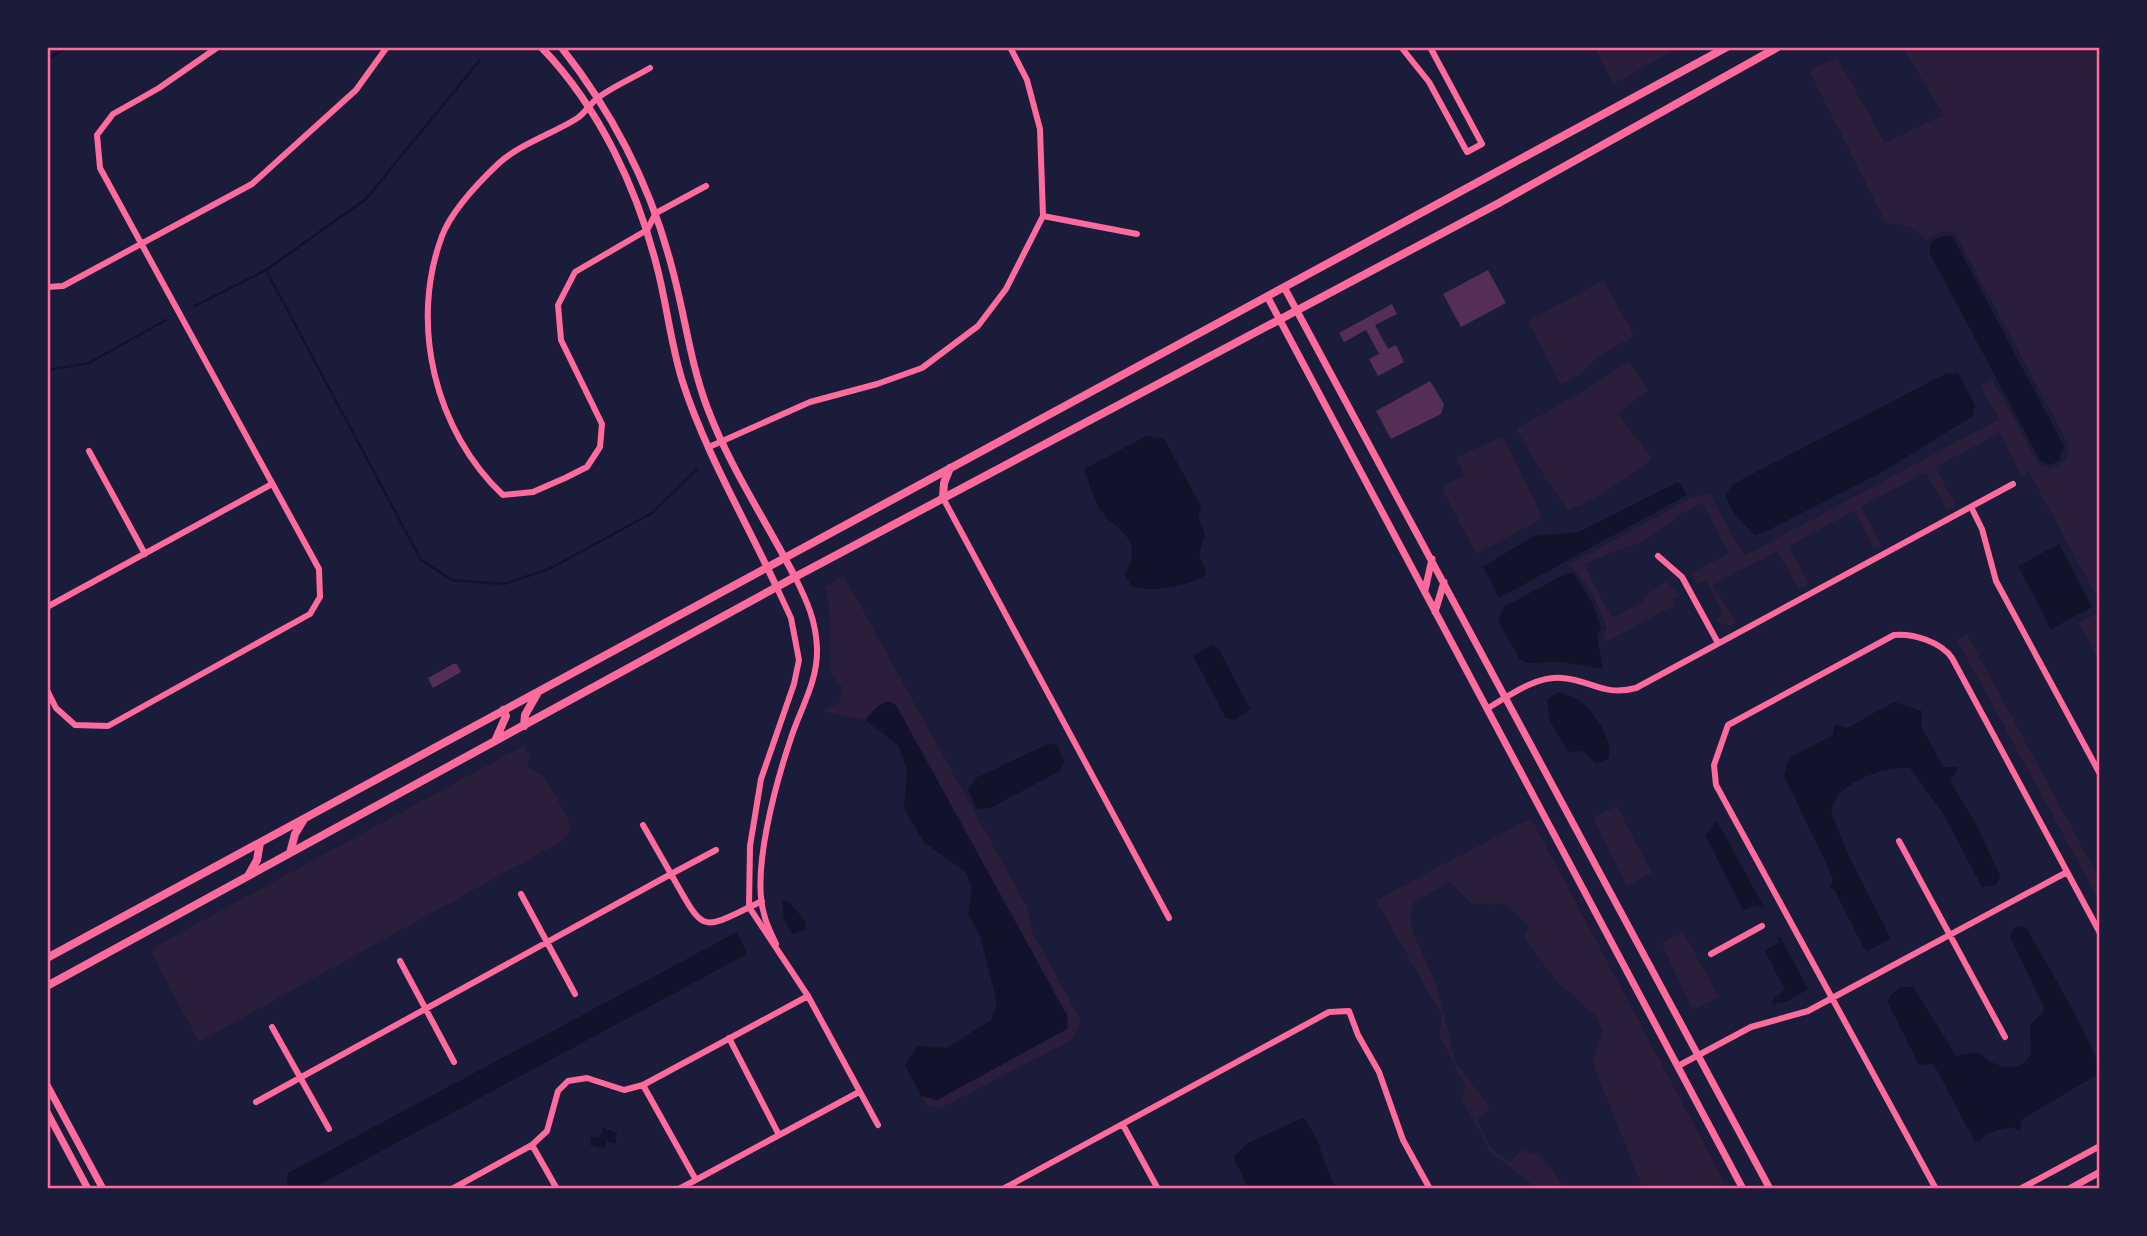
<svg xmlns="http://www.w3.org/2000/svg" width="2147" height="1236" font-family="Lato,sans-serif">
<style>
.green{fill:#2a1e3b}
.water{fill:#12122b}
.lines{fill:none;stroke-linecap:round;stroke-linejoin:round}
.stream{stroke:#12122b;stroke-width:2.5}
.building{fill:#542f53}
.minor{stroke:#ff6b9d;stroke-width:6}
.tertiary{stroke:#ff6b9d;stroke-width:7}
.secondary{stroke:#ff6b9d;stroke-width:8}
.neatline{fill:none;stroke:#ff6b9d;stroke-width:2.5}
</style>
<rect width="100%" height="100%" fill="#1b1b3a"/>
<path class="green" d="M1594 47H1680L1613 84Z
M1903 47H2100V603L2029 472 2021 476 2000 433 1935 467 1956 506 1947 511 1926 472 1861 507 1882 545 1874 549 1854 511 1789 546 1809 583 1799 589 1777 551 1713 585 1736 623 1730 626 1717 622 1716 618 1723 614 1706 580 1697 585 1691 573 1729 554 1702 503 1675 517 1676 520C1662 527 1652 537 1639 543 1620 550 1604 554 1584 565L1612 618 1644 601 1643 598 1666 581 1679 595 1672 599 1675 605 1606 642 1603 636 1607 628 1595 598 1570 564 1689 499 1709 493 1744 556 1999 419 1980 385 1992 379 2038 464 2051 469C2064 464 2068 459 2069 445L1955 233 1943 231 1927 240 1908 226 1886 223 1809 70 1837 57 1885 143 1943 115Z
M1604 280 1634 336 1602 354 1579 375 1561 385 1528 321Z
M1629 361 1648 391 1618 413 1652 459 1605 493 1568 511 1543 475 1516 429 1585 390Z
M1503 436 1542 516 1538 521 1476 554 1443 490 1446 485 1464 475 1456 458Z
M844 576 1027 907 1032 931 1081 1021 1072 1040 939 1109 926 1105 921 1096 937 1100 1066 1029 888 701 878 706 865 720 822 711 839 703 843 688 831 675 829 605 825 587Z
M2100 612V662L2079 623Z
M1967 634 2100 880V902L1957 640Z
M523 746 530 756 527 767 544 776 569 820 570 830 562 841 199 1042 152 954 154 947Z
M1617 806 1652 873 1627 886 1593 818Z
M1531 818 1728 1189H1643L1592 1061 1603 1031 1594 1014 1554 979 1524 936 1529 927 1508 905 1472 904 1450 882 1414 902 1410 912 1412 930 1436 984 1456 1063 1490 1107 1477 1120 1492 1149 1510 1162 1522 1150 1541 1156 1566 1189H1538L1490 1152 1462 1099 1465 1085 1439 1036 1442 1016 1376 900Z
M1683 932 1719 997 1693 1010 1661 943Z"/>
<path class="water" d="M1944 236H1952L2064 446 2059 461 2049 465 2040 460 1929 252 1931 242Z
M1947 373H1958L1975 405 1972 417 1875 476 1766 531 1755 535 1735 516 1725 496 1733 484Z
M1147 436 1164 439 1201 506 1198 517 1205 533 1199 555 1207 574C1187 587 1156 592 1132 587L1125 575C1146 534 1115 534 1098 506 1092 495 1089 481 1084 469Z
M1678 482 1687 495 1499 598 1483 567 1534 536 1579 532Z
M2059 544 2092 607 2051 629 2018 566Z
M1573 573 1592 602 1601 628 1597 635 1603 669 1563 662 1526 663 1519 658 1498 621 1504 607 1565 574Z
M1211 645 1219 649 1250 709 1235 720 1226 718 1193 656Z
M1558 692C1567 695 1576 697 1584 704 1595 714 1616 744 1608 759L1596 764 1583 751 1570 752 1566 748 1550 721 1547 700Z
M888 701 896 705 1068 1017 1067 1029 937 1100 921 1096 905 1065 918 1046 947 1048 991 1020 997 1003 980 936 968 913 972 889 966 872 924 842 904 809 907 771 899 746 865 720 878 706Z
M1894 702 1922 711 1921 726 1943 767H1956L1959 770 1950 778 1952 784 1977 826 2001 878 1995 885 1982 887 1944 815 1910 768C1884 766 1837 782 1831 811L1847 853 1888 933 1890 939 1866 952 1834 889H1829L1833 879 1829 869 1784 776 1789 758 1833 735 1835 724 1847 728Z
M1048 744 1057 745 1064 761 1060 771 990 808 977 809 968 790 976 778Z
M1717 821 1764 907 1762 909 1759 905 1743 910 1705 835Z
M782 899 790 903 806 922 805 930 792 934 784 919Z
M2021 926 2027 929C2041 954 2100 1053 2100 1073L2024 1118 2021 1122 2020 1131 2013 1127C2001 1129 1986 1131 1979 1142H1975L1937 1070 1932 1064 1919 1065 1888 1003 1889 997 1900 987H1913L1956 1056 1977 1052C1994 1066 2018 1078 2031 1053L2030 1024 2043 1013 2044 1007 2010 937 2014 928Z
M737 932 747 954 311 1189H292L287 1182 288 1173Z
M1777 937H1780L1808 989 1788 1001 1772 1005 1774 998 1785 990 1765 951 1778 943Z
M1303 1118C1322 1138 1322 1166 1337 1189H1249L1233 1157 1248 1143Z
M603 1128 617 1133 615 1144 607 1141 604 1149 590 1145 591 1136 599 1138Z"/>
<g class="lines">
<path class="stream" d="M47 59 68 47
M266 270 421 560 452 580 504 584 549 569 652 513 697 469
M195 306 266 270 366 199 479 61
M47 370 89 363 166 320"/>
</g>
<path class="building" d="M1488 270 1506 303 1461 327 1443 294Z
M1392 304 1397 314 1375 325 1388 349 1396 345 1404 362 1378 376 1369 359 1379 354 1366 330 1344 342 1339 333Z
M1430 381 1444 404 1441 414 1391 439 1376 411Z
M453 664H457L461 672 433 688 428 678Z"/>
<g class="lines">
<path class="minor" d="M1401 47 1429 82 1467 152 1482 144 1430 47
M650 68C633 78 614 86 599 97 590 103 585 114 576 119 552 134 518 145 498 164 478 183 452 210 442 236 409 324 435 431 503 495L533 492 565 478 587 467 600 447 602 424 561 340 558 305 575 272 647 230 656 213 706 186
M1043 216 1137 234
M47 287 63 286 252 184 356 90 387 47
M709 447 810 402 877 384 922 368 978 326 1006 289 1043 216 1040 129 1027 80 1010 47
M89 451 145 554
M943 498 1169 918
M1971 507 1982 529 1996 581 2100 774
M1658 556 1682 577 1718 643
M777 588 791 618 799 660 794 684 761 779 750 846 749 907 808 996 878 1125
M47 607 272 484
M47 690 56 708 75 725 108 726 310 614 320 597 319 569 100 168 97 135 113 114 159 88 218 47
M1488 708C1509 696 1537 675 1562 678 1591 680 1604 697 1636 688L2013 484
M643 825 671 874 716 850
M1899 841 2005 1037
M521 894 575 994
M776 944C772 935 766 924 764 914 751 870 777 779 792 735 802 706 818 680 817 648 816 621 807 601 795 577
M1711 954 1762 926
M400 961 454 1062
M272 1027 329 1129
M729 1038 779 1135
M1678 1066 1751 1027 1808 1011 2067 872
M643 1085 696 1180
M256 1102 671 874C706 936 699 931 762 901
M1123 1125 1158 1189
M532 1145 557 1189
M452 1189 532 1145 547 1131 558 1091 568 1081 587 1078 624 1090 643 1085 808 996
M679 1189 859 1092
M1003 1189 1329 1012 1349 1011 1358 1035 1379 1072 1403 1140 1430 1189
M1936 1189 1716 785 1714 765 1728 725 1894 635C1913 633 1941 642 1952 658L2100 933
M2020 1189 2100 1146"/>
<path class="tertiary" d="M541 47C600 108 638 190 658 271 667 307 671 344 682 380 705 452 745 519 777 588
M561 47C613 113 651 186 672 268 685 315 690 362 707 407 729 466 766 521 795 577
M1284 287 1770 1189
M1267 296 1743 1189
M1425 590 1432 559
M1435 612 1444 582
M47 1085 103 1189
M47 1112 88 1189
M2069 1189 2100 1172"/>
<path class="secondary" d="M943 498 944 483 950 468
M524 726 525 715 537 694
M495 741 506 716 503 710
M290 853 295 834 303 821
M248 876 257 860 260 843
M47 958 1727 47
M47 986 795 577 1499 203 1778 47"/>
</g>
<rect width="2147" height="1236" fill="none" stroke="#1b1b3a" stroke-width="98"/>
<rect x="49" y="49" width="2049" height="1138" class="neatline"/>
</svg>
